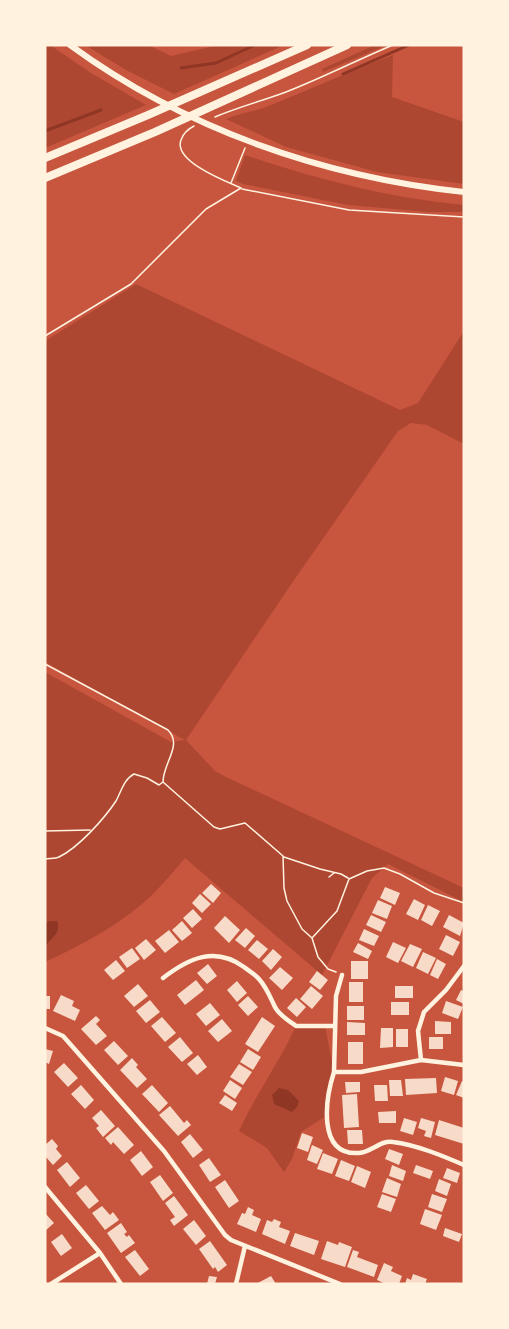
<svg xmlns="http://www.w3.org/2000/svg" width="509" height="1329" font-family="'Varela Round',sans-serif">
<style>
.green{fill:#ae4732}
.water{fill:#8f3625}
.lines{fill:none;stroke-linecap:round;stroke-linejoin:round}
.stream{stroke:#8f3625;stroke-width:3}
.building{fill:#f7dbc8}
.path{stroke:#fff3e0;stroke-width:1.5}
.minor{stroke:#fff3e0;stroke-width:4.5}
.tertiary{stroke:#fff3e0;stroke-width:6}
.trunk{stroke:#fff3e0;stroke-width:8}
</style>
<rect width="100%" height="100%" fill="#c8553d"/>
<path class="green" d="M45 45H50L91 73 146 105 45 148Z
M85 45H148L171 56 218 45H284L174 94 126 70Z
M375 45H387L323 72 322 69Z
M393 55 392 97 464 122V184L377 172 286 147 226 119C239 113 253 112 266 107 309 90 350 71 393 55Z
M245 155C316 179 389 198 464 205V212H428L348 205 243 184 236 181Z
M136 284 400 410 418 403 464 331V444L427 425 411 423 398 431 292 583 186 740 215 771 226 777 464 888V902L388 864 372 878 322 975 185 858C174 871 163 884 151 896 121 924 82 945 45 962V672L171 742 185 740 45 662V341Z
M296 1026H325L334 1072 326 1116 301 1132 292 1159 284 1172 267 1148 239 1131C256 1094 279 1063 296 1026Z"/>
<path class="water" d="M50 921H57C62 934 50 938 45 947V923Z
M279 1088 288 1090 299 1101 297 1107 292 1112 274 1104 272 1095Z"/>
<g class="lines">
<path class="stream" d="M181 68 216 63 255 45
M343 74 409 45
M45 131 101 110"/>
</g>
<path class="building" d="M211 884 221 893 213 903 202 893Z
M385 887 400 893 395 905 380 898Z
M200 894 211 904 202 913 192 903Z
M414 899 425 905 418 920 406 914Z
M378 900 392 906 387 919 372 913Z
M428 905 440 911 432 926 421 920Z
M193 909 202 919 192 928 183 918Z
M371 915 386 922 381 932 366 925Z
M449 915 464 923 460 936 443 927Z
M225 916 240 930 229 943 214 928Z
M182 921 192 933 182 941 172 930Z
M246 928 255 936 245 948 235 940Z
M364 929 379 936 374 946 359 940Z
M169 930 179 942 165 953 155 941Z
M446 935 460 942 453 956 439 949Z
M146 939 156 950 144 960 135 948Z
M257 940 268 949 259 959 248 950Z
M393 942 406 948 398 963 386 957Z
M358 943 372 951 368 959 353 952Z
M410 944 422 949 413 967 401 961Z
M132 948 140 959 127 968 119 957Z
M273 949 282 957 271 970 262 961Z
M423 952 436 958 428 974 416 968Z
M437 959 446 964 438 979 430 975Z
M116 960 125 971 113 980 104 970Z
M351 961H368V979H351Z
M208 964 217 976 207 984 197 973Z
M280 967 293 978 282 990 269 978Z
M317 971 328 980 320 990 309 982Z
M196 980 204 990 185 1005 177 995Z
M237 981 247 993 237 1002 227 990Z
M349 982H363V1002H349Z
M138 984 148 996 134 1007 124 996Z
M311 986 323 996 312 1009 300 999Z
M395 986H413V998H395Z
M461 990 464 992V1004L456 1000Z
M61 995 74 1001 72 1006 80 1010 75 1021 53 1011Z
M45 996H50V1009H45Z
M248 996 258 1007 248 1016 238 1005Z
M296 998 306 1007 297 1017 287 1008Z
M150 1000 160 1012 146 1023 136 1011Z
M446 1001 463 1007 458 1019 442 1013Z
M391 1002H409V1015H391Z
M210 1003 220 1015 206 1026 196 1014Z
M347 1006H364V1020H347Z
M96 1016 100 1020 96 1024 107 1036 96 1045 81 1029Z
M162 1017 176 1033 165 1042 151 1026Z
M262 1017 275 1026 258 1052 245 1044Z
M222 1019 232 1031 218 1042 208 1031Z
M435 1021 451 1022V1034H435Z
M347 1022 365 1023V1035H347Z
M381 1028H393V1047L380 1048Z
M396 1029H408V1047H396Z
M180 1037 193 1053 182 1062 168 1047Z
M429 1037H443V1049H429Z
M114 1041 128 1056 118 1065 104 1050Z
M348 1042H363V1064H348Z
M45 1049 53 1051 49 1064 45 1062Z
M248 1049 261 1057 253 1070 240 1062Z
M198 1055 207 1067 197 1075 187 1064Z
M132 1058 138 1065 136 1067 147 1079 137 1088 120 1070Z
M64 1063 78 1078 68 1087 54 1072Z
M239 1064 252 1072 243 1085 230 1077Z
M445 1077 458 1081 454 1095 441 1091Z
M436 1078 437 1093 406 1095 405 1079Z
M230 1080 242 1088 235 1099 223 1091Z
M389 1080H401L403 1096H390Z
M462 1081 464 1082V1098L456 1095Z
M345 1082H360V1092L346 1093Z
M81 1085 94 1100 85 1109 71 1094Z
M152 1085 168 1103 159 1112 142 1094Z
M374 1085H387L388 1101H375Z
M357 1094 359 1127 344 1128 342 1095Z
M225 1095 237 1103 232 1111 219 1103Z
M170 1106 184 1123 187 1120 191 1125 178 1136 159 1115Z
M101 1110 115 1126 103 1137 96 1128 99 1126 92 1118Z
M396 1111V1123H379L378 1112Z
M404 1118 417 1122 413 1135 400 1131Z
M421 1118 435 1122 431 1138 424 1136 426 1131 418 1128Z
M439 1120 464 1128V1144L435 1135Z
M118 1127 134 1145 124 1154 113 1142 111 1145 105 1138Z
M347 1130H362L363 1144H348Z
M302 1133 313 1137 308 1152 297 1148Z
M190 1134 203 1150 193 1158 181 1142Z
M52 1139 58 1146 56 1149 62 1156 53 1165 45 1156V1145Z
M312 1145 323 1150 317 1164 307 1160Z
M389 1149 403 1154 399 1165 385 1159Z
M141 1151 153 1167 142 1176 130 1160Z
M323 1153 338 1159 332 1174 317 1169Z
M209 1158 221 1175 210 1182 199 1165Z
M341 1160 355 1166 349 1181 335 1176Z
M67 1162 80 1178 70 1187 57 1170Z
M392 1165 406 1171 403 1181 389 1176Z
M416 1165 433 1171 430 1179 413 1173Z
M357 1166 371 1172 365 1188 351 1182Z
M447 1168 460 1173 457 1183 443 1178Z
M160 1175 173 1193 163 1201 150 1182Z
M387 1178 401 1184 397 1197 382 1192Z
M439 1179 451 1184 447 1196 435 1191Z
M225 1180 239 1201 229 1208 215 1187Z
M86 1185 99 1201 89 1209 76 1193Z
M382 1194 396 1199 391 1212 377 1207Z
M432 1194 447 1199 442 1212 428 1207Z
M174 1196 188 1215 174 1226 170 1220 175 1217 165 1203Z
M102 1206 110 1215 113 1212 119 1220 105 1230 92 1213Z
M248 1207 254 1210 252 1215 261 1219 256 1232 237 1224 242 1213 245 1214Z
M425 1209 442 1215 436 1230 420 1224Z
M45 1213 54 1223 45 1231Z
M274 1219 281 1222 279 1227 290 1231 285 1244 262 1234 267 1220 272 1222Z
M194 1220 206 1236 196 1245 183 1229Z
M121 1223 127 1232 124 1234 127 1237 129 1235 135 1243 121 1253 107 1233Z
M445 1228 462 1234 459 1242 443 1236Z
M295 1233 319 1241 314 1255 290 1246Z
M62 1234 72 1248 61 1256 51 1242Z
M210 1241 227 1265 218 1272 215 1267 213 1269 199 1249Z
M327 1241 338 1245 339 1242 352 1247 345 1267 321 1259Z
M135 1250 149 1269 140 1276 125 1257Z
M353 1250 359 1252 357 1257 378 1265 374 1277 347 1267Z
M384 1263 393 1267 391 1271 402 1276 399 1284H386L377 1280Z
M413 1274 427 1279 425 1284H405L407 1278 411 1280Z
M209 1276 217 1277 215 1284H207Z
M271 1276 276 1284H256Z"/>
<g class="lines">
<path class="path" d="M215 117C238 107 262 101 286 92 322 78 357 60 393 45
M231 183 245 148
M242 189 349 210 464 217
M45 336 131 284 206 209 241 188C225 181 173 161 181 140 183 134 188 129 194 126
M45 664 168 730C183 745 163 763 163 782L214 827 220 829 245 823 283 856 284 888 287 901 302 929 312 938 318 957 328 969 336 972
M45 831 90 830
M284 857 320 869 341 874 348 878
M45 859C49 858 55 859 59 857 78 848 104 819 116 801 121 792 124 779 134 774L147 778 159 785 163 782
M329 877 334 873
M312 938 337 911 349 879 367 871 384 868 400 874 434 893 464 903"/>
<path class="minor" d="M342 975 336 996 334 1072H361L421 1060 464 1065
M163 978C189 958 215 946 244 967 249 971 255 974 259 979 267 988 270 997 275 1007 279 1015 289 1021 296 1026H335
M45 1028 63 1036 71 1045 164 1151 225 1235 231 1240 340 1284
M421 1060 418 1031 424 1012 446 990 464 966
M334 1072C326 1097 316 1156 359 1153 372 1152 380 1140 393 1142 417 1145 443 1156 464 1165
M45 1187 100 1253 121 1284
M51 1284 100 1253
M236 1284 245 1246"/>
<path class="tertiary" d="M70 45C185 129 323 177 464 192"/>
<path class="trunk" d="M45 158 148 115 307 45
M45 178 155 132 347 45"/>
</g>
<rect width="509" height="1329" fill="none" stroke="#fff3e0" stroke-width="93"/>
</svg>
